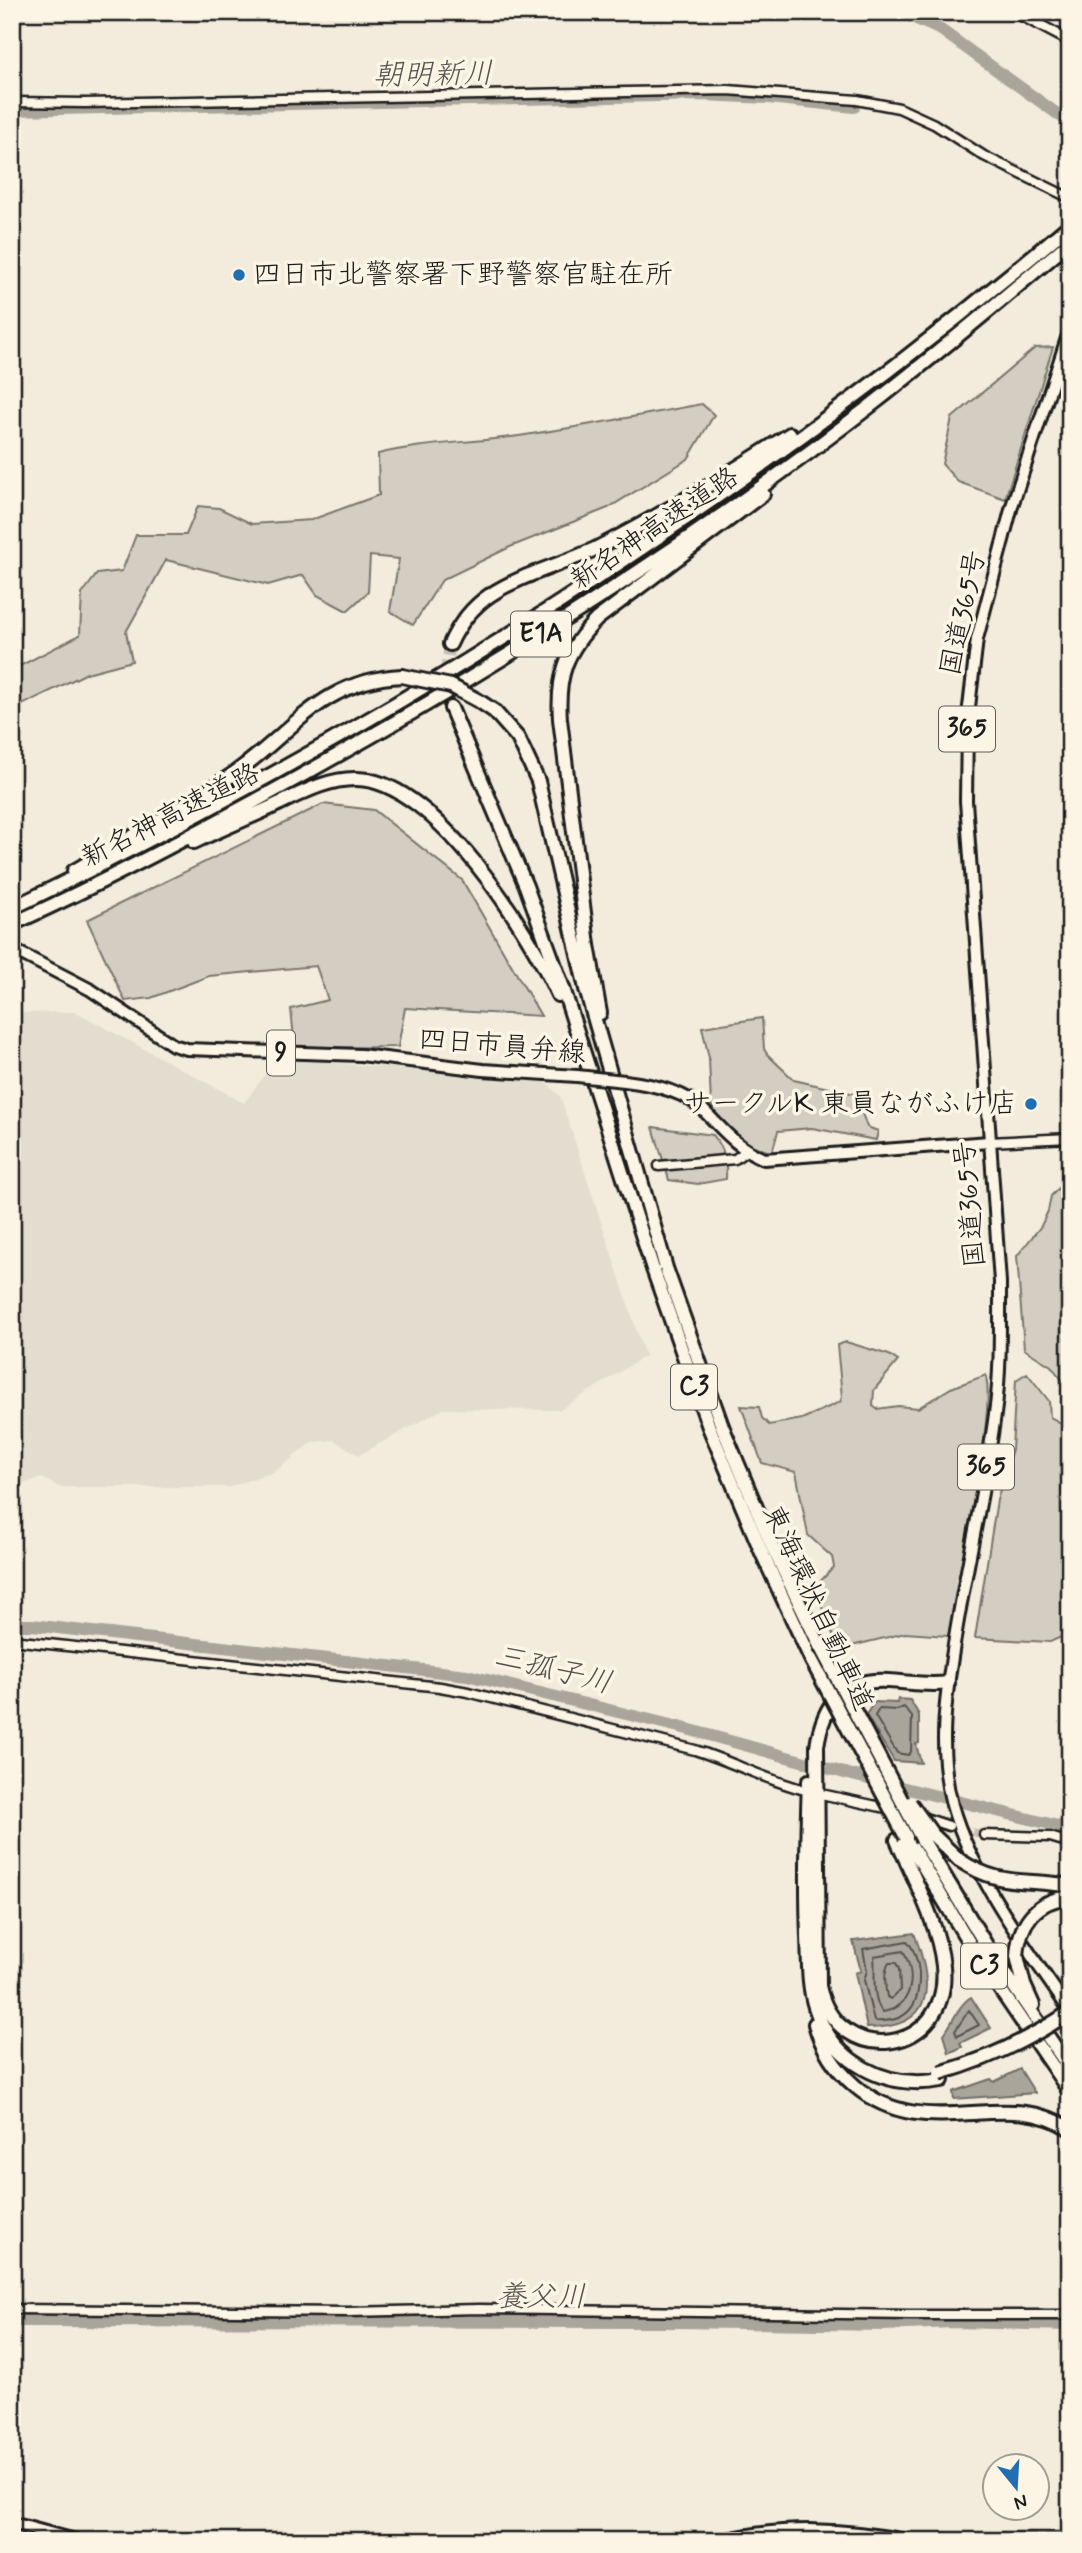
<svg xmlns="http://www.w3.org/2000/svg" width="1082" height="2553" font-family="Mynerve,'Klee One',sans-serif">
<style>
.built{fill:#e3ddcf}
.green{fill:#d3cec1;stroke:#78756e;stroke-width:2}
.water{fill:#aaa59b;stroke:#716e68;stroke-width:2}
.lines{fill:none;stroke-linecap:round;stroke-linejoin:round}
.shore{stroke:#55534f;stroke-width:2}
.river{stroke:#aaa59b;stroke-width:12}
.tertiary-tunnel{stroke:#c8c2b6;stroke-width:8;stroke-dasharray:8 4;stroke-linecap:butt}
.motorway-tunnel{stroke:#c8c2b6;stroke-width:12;stroke-dasharray:12 6;stroke-linecap:butt}
.tertiary-casing{stroke:#1c1c1c;stroke-width:13}
.secondary-casing{stroke:#1c1c1c;stroke-width:14}
.primary-casing{stroke:#1c1c1c;stroke-width:16}
.trunk-casing{stroke:#1c1c1c;stroke-width:16}
.motorway-casing{stroke:#1c1c1c;stroke-width:18}
.tertiary{stroke:#fcf5e5;stroke-width:8}
.secondary{stroke:#fcf5e5;stroke-width:9}
.primary{stroke:#fcf5e5;stroke-width:10}
.trunk{stroke:#fcf5e5;stroke-width:10}
.motorway{stroke:#fcf5e5;stroke-width:12}
.primary-bridge-casing{stroke:#1c1c1c;stroke-width:16;stroke-linecap:butt}
.motorway-bridge-casing{stroke:#1c1c1c;stroke-width:18;stroke-linecap:butt}
.primary-bridge{stroke:#fcf5e5;stroke-width:10}
.motorway-bridge{stroke:#fcf5e5;stroke-width:12}
.poi-dot{fill:#1f6fb2;stroke:#fcf5e5;stroke-width:2.5}
.labels{text-anchor:middle;dominant-baseline:central;stroke-width:7;stroke-linejoin:round;paint-order:stroke}
.shield{fill:#fcf5e5;stroke:#5f5d58;stroke-width:2}
.shield-label{font-size:26px;font-weight:bold;fill:#1c1c1c}
.poi-label{font-size:28px;fill:#1c1c1c;stroke:#fcf5e5;text-anchor:start}
.street-label{font-size:28px;fill:#1c1c1c;stroke:#fcf5e5}
.water-label{font-size:30px;font-style:italic;fill:#55534f;stroke:#fcf5e5}
</style>
<rect width="100%" height="100%" fill="#f3ecdd"/>
<filter id="ink" filterUnits="userSpaceOnUse"><feTurbulence type="fractalNoise" baseFrequency=".0143" numOctaves="2"/><feDisplacementMap in="SourceGraphic" scale="14" xChannelSelector="R" yChannelSelector="G"/><feConvolveMatrix kernelMatrix="1 2 1 2 8 2 1 2 1" color-interpolation-filters="sRGB"/></filter>
<g filter="url(#ink)">
<path class="built" d="M76 1012 244 1103 277 1058 545 1081 560 1096 645 1356 560 1410 443 1409 359 1455 334 1440 313 1442 274 1472 229 1487H59L42 1478 12 1487V1013Z"/>
<path class="green" d="M1053 347 1005 499 958 482 942 464 952 418 1035 348Z
M702 404 714 415 688 459 608 508 510 547 442 580 413 625 390 611 399 559 370 556 368 592 347 611 317 595 303 575 268 585 166 560 126 632 132 661 87 673 12 710V658L18 667 80 635 82 594 97 574 122 571 136 535H186L198 506 219 508 252 524 311 520 379 495 378 454C421 443 467 443 511 437 575 428 638 416 702 404Z
M323 804 374 810 462 880 541 1016 405 1008 398 1047 295 1048 291 1009 328 1000 316 966 209 976 151 998 125 1001 87 920Z
M762 1018 764 1049 767 1054 794 1080 855 1094 867 1127 878 1131 876 1140 812 1128 778 1131 772 1153 735 1139 723 1128 711 1105 709 1058 702 1027Z
M653 1127 713 1135C725 1149 727 1161 726 1179L698 1184 669 1180Z
M1070 1176V1390L1051 1366 1024 1349 1017 1256 1041 1226 1048 1211 1051 1196Z
M846 1342 889 1355 898 1361 874 1390 873 1406 877 1409 898 1406 918 1408 951 1388 986 1375C990 1397 986 1418 984 1440 977 1506 959 1570 948 1636L905 1633 839 1649 814 1588 834 1567 832 1557 808 1535 796 1472 762 1463 741 1406 759 1407 762 1418 769 1425 802 1419 840 1402 842 1397 837 1345Z
M1027 1373 1049 1401 1050 1417 1070 1428V1633L1050 1642 975 1638 997 1500 1012 1449 1016 1380Z"/>
<path class="water" d="M898 1699 910 1700 919 1715V1743L916 1744 921 1763 894 1761 866 1715 874 1702 897 1703Z
M914 1933C934 1985 936 2028 867 2028L855 1973 861 1971 853 1941Z
M971 1997 991 2028 960 2043 962 2047 949 2053 944 2034C953 2022 959 2004 971 1997Z
M1020 2069 1035 2093 954 2099 953 2092 991 2079 994 2082Z"/>
<g class="lines">
<path class="shore" d="M904 1707 912 1717 911 1752 908 1755 897 1753 875 1716 879 1709 897 1710Z
M907 1941C914 1948 918 1962 919 1972 920 2004 910 2023 874 2021L864 1980 867 1971 863 1949Z
M903 1951C917 1975 913 2008 882 2012 871 1995 876 1975 874 1956Z
M889 1963H896L899 1969 900 1990 891 1999 887 1997C885 1986 883 1972 889 1963Z
M969 2010 979 2025 957 2036 955 2031Z"/>
<path class="river" d="M901 12 941 30 1070 123
M12 110 702 95 768 98 854 107
M12 1625H32L467 1675 687 1729 848 1774 1070 1829
M12 2321 676 2322 885 2325 953 2322 1070 2325
M985 2541 1002 2537 1070 2539"/>
<path class="tertiary-tunnel" d="M949 1826 984 1835"/>
<path class="motorway-tunnel" d="M450 644 445 679 451 708"/>
<defs>
<path id="tertiary" d="M12 102 85 103 728 90 857 100 899 108 934 124 984 156 1070 198
M989 1142 1070 1138
M659 1166 735 1159 746 1151
M12 1640 440 1687 468 1692 695 1750C733 1762 766 1780 805 1790
M821 1794 909 1813
M922 1817 949 1826
M984 1835 1050 1837 1070 1843
M12 2309 348 2312 479 2309 910 2315H1070"/>
<path id="secondary" d="M1015 12 1070 41"/>
<path id="primary" d="M12 949 91 990 173 1045 187 1049 361 1055 483 1070 577 1076
M625 1081C650 1084 682 1090 701 1108 724 1130 734 1146 764 1159L989 1142
M12 2523 79 2541
M718 2541C784 2525 846 2528 912 2541"/>
<path id="trunk" d="M1070 329 1012 506 977 639 967 724 966 801 1000 1282C1000 1325 1001 1371 995 1414 985 1489 967 1563 955 1638 946 1695 937 1748 952 1805 971 1874 1029 1952 1070 2011"/>
<path id="motorway" d="M450 644C459 624 471 608 490 595 522 574 562 565 597 548 664 514 727 475 790 434
M479 701 494 711 518 738 538 781 586 989 666 1268 722 1426 773 1548 820 1646
M451 708 526 886 563 988 653 1269 709 1427 762 1553 811 1659
M194 842C219 830 246 819 272 807 298 795 327 778 357 779 434 780 529 931 558 995
M74 871C125 841 177 812 226 779 290 737 318 680 402 676
M12 908C391 727 749 496 1070 225
M12 924C95 887 176 844 255 801 469 685 676 556 869 407 937 354 1004 298 1070 242
M600 1013 588 945 560 719C557 675 566 651 597 619L763 494
M809 1781C807 1833 806 1885 808 1937 809 1960 808 1985 815 2007 833 2063 885 2090 942 2080
M932 1834 959 1860
M906 1837 974 1951 1070 2092
M922 1839 986 1945 1070 2069
M897 1840C913 1877 939 1925 943 1966 952 2055 837 2071 819 1986L817 1746C823 1705 842 1678 888 1681 909 1682 927 1686 948 1683
M1017 1956 1024 1985 1033 2005
M815 2024C822 2049 835 2069 855 2086 926 2146 1003 2085 1070 2129"/>
</defs>
<use href="#tertiary" class="tertiary-casing"/>
<use href="#secondary" class="secondary-casing"/>
<use href="#primary" class="primary-casing"/>
<use href="#trunk" class="trunk-casing"/>
<use href="#motorway" class="motorway-casing"/>
<use href="#tertiary" class="tertiary"/>
<use href="#secondary" class="secondary"/>
<use href="#primary" class="primary"/>
<use href="#trunk" class="trunk"/>
<use href="#motorway" class="motorway"/>
<defs>
<path id="primary-bridge" d="M577 1076 625 1081"/>
<path id="motorway-bridge" d="M402 676 451 686 479 701
M820 1646 922 1839
M811 1659 906 1837
M910 1803 932 1834
M959 1860C1001 1888 1025 1878 1070 1886
M1017 1956C1019 1923 1036 1900 1070 1897
M940 2073C986 2060 1030 2039 1070 2012"/>
</defs>
<use href="#primary-bridge" class="primary-bridge-casing"/>
<use href="#motorway-bridge" class="motorway-bridge-casing"/>
<use href="#primary-bridge" class="primary-bridge"/>
<use href="#motorway-bridge" class="motorway-bridge"/>
</g>
</g>
<g class="poi-dot">
<circle cx="239" cy="275" r="7"/>
<circle cx="1031" cy="1104" r="7"/>
</g>
<g class="labels">
<g class="shield">
<rect x="511" y="611.5" width="60" height="45" rx="5"/>
<rect x="939" y="706.5" width="56" height="45" rx="5"/>
<rect x="267" y="1030.5" width="28" height="45" rx="5"/>
<rect x="671" y="1364.5" width="46" height="45" rx="5"/>
<rect x="958" y="1444.5" width="56" height="45" rx="5"/>
<rect x="961" y="1943.5" width="46" height="45" rx="5"/>
</g>
<g class="shield-label">
<text x="541" y="634">E1A</text>
<text x="967" y="729">365</text>
<text x="281" y="1053">9</text>
<text x="694" y="1387">C3</text>
<text x="986" y="1467">365</text>
<text x="984" y="1966">C3</text>
</g>
<g class="poi-label">
<text x="253" y="275">四日市北警察署下野警察官駐在所</text>
<text x="1017" y="1104" text-anchor="end">サークルK 東員ながふけ店</text>
</g>
<g class="street-label">
<text transform="translate(655 529) rotate(-34)">新名神高速道路</text>
<text transform="translate(964 613) rotate(-78)">国道365号</text>
<text transform="translate(171 816) rotate(-27)">新名神高速道路</text>
<text transform="translate(502 1047) rotate(5)">四日市員弁線</text>
<text transform="translate(971 1204) rotate(-95)">国道365号</text>
<text transform="translate(817 1608) rotate(65)">東海環状自動車道</text>
</g>
<g class="water-label">
<text transform="translate(433 75) rotate(-1)">朝明新川</text>
<text transform="translate(553 1670) rotate(14)">三孤子川</text>
<text x="541" y="2297">養父川</text>
</g>
</g>
<rect width="1082" height="2553" fill="none" stroke="#fcf5e5" stroke-width="42"/>
<rect x="21" y="21" width="1040" height="2511" fill="none" stroke="#1c1c1c" stroke-width="2.5" filter="url(#ink)"/>
<g transform="translate(1016 2487) rotate(162)"><circle r="33" fill="#fcf5e5" stroke="#a29e95" stroke-width="2"/>
<path d="M0-5L12 26L0 18L-12 26Z" fill="#1f6fb2"/>
<text y="-10" font-size="19" font-weight="bold" text-anchor="middle" fill="#1c1c1c">N</text>
</g>
</svg>
